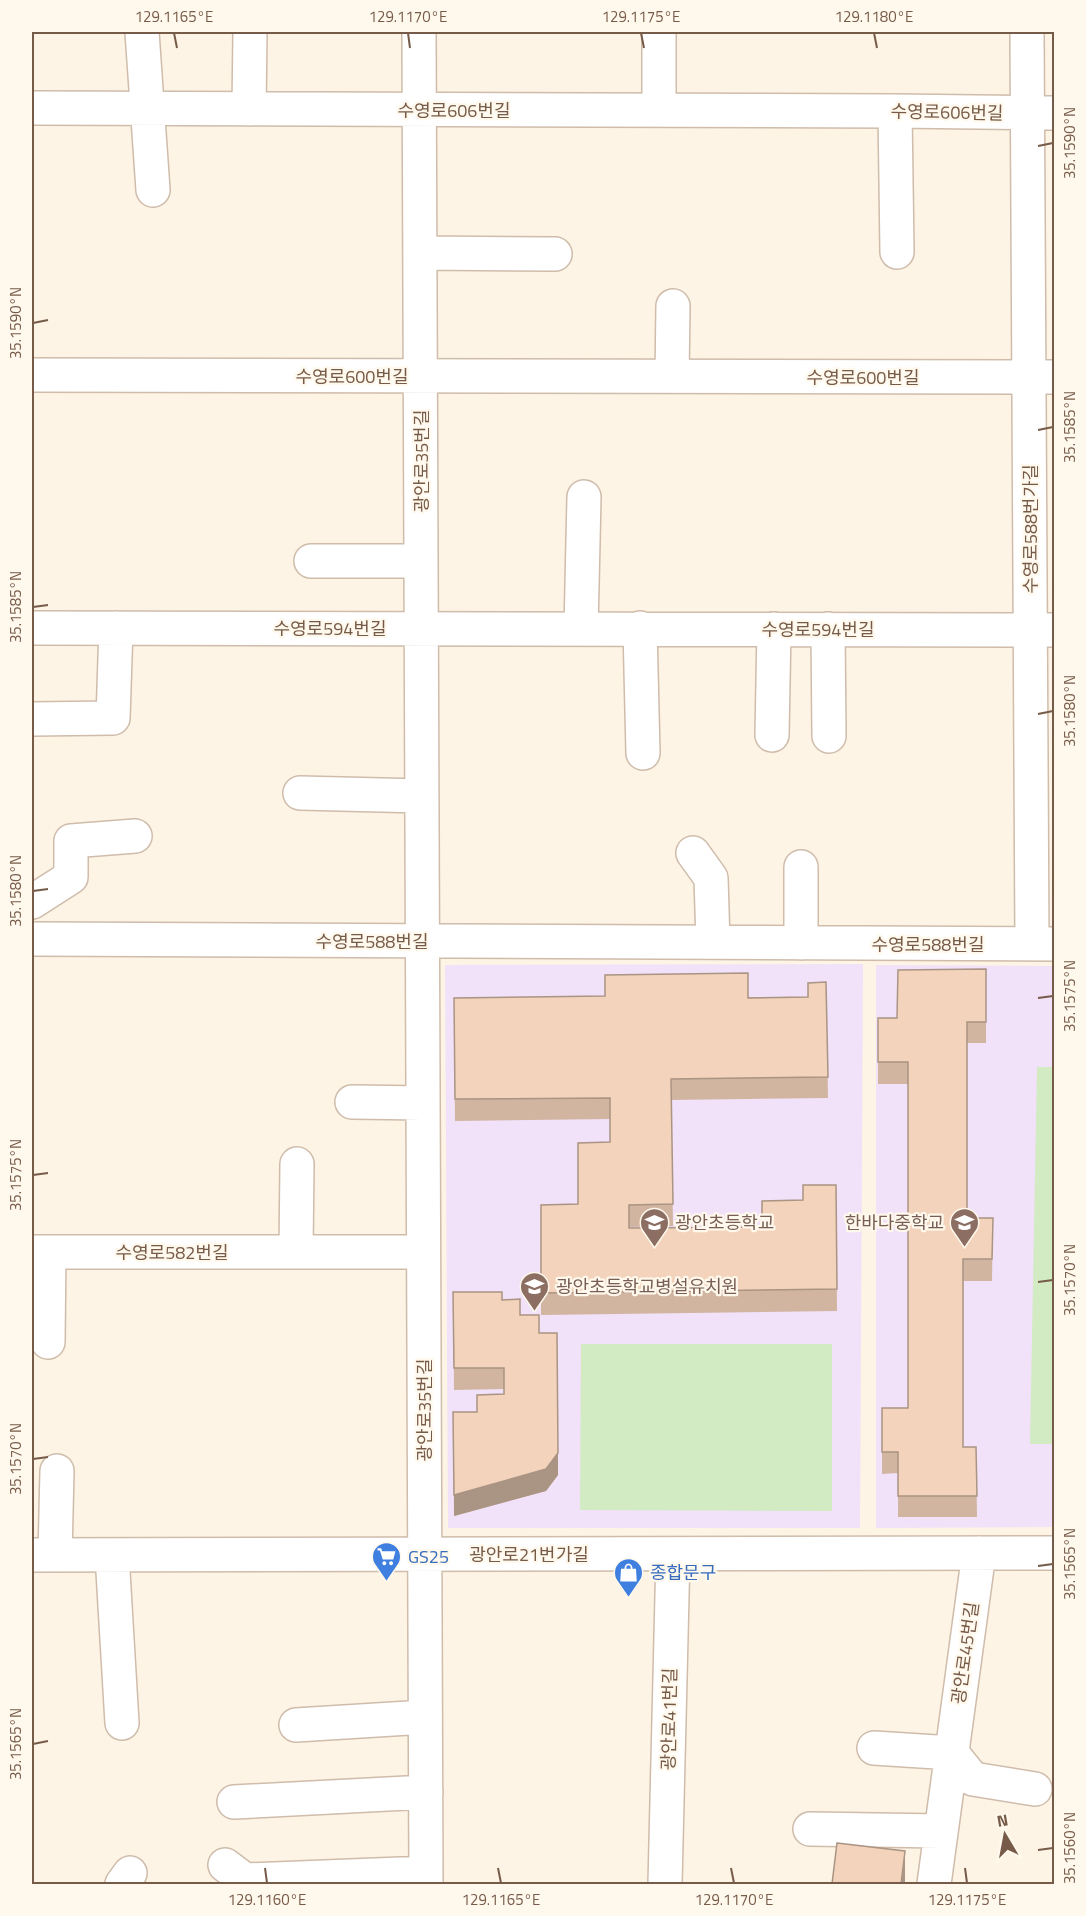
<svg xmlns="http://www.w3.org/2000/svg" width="1086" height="1916" font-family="'Titillium Web','Noto Sans KR',sans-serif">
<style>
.education{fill:#f1e1f9}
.green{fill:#d2ebc2}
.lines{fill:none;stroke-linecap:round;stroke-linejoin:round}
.minor-casing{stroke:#cfbcab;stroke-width:36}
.minor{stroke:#fff;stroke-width:33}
.wall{fill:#d1b5a1}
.shaded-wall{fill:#aa9483}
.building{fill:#f3d3bb;stroke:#aa9483;stroke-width:1.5}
.ticks{fill:none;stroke:#775b49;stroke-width:2}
.labels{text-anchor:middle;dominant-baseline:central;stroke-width:4.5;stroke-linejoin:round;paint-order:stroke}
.street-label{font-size:18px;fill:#775b49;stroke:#fff8ec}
.education-label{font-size:18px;fill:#785e54;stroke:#fff8ec;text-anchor:start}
.shop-label{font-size:18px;fill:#366cbe;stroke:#fff8ec;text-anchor:start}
.neatline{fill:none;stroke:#775b49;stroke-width:2}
.ticks-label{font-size:15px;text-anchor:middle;fill:#775b49}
</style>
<rect width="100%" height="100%" fill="#fdf4e5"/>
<path class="education" d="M863 964 860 1528H448L445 965Z
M876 965 1054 966V1527L876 1528Z"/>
<path class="green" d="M1037 1067H1054V1444H1030Z
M581 1344H832V1511L580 1510Z"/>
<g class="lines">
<defs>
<path id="minor" d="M142 32 153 190
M419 32 426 1884
M1027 32 1032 944
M32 108 895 111 1054 113
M249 109 250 32
M659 110V32
M895 111 897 252
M420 253 555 254
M32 375 1054 377
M672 376 673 306
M311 561H421
M32 628 1054 630
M640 628 643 753
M581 629 584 497
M828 629 829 736
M32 719 113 718 116 628
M772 735 774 629
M300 793 422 796
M693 853 711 878 713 942
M801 867V943
M32 902 71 877V841L135 836
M32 939 1054 944
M352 1102 423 1103
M32 1252H423
M296 1252 297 1164
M48 1342 49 1252
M32 1555 1054 1553
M55 1555 57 1471
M112 1555 122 1723
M296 1725 425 1717
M874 1748 952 1753 973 1779 1035 1789
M234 1802 426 1792
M810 1829 941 1831
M225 1865 245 1880 426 1873
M122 1884 130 1873
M665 1884 673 1554
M934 1884 979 1553"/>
</defs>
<use href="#minor" class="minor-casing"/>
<use href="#minor" class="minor"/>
</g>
<path class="wall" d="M986 969V1043H967V1218H993L992 1281H963V1447H976L977 1517H898V1473L882 1474V1408H908V1084H878V1018H897Z
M826 982 828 1098 671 1100 673 1226 629 1227V1228L762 1227 803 1200 836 1185 837 1311 541 1315V1205L578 1204 610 1142V1119L455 1121 454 998 808 997Z
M453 1292 502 1300 539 1333 558 1475 546 1491 454 1516 453 1412H477L504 1394V1389L454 1390Z"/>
<path class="shaded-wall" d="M558 1453V1475L546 1491 454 1516V1495Z
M905 1851V1884H901Z"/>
<path class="building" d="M986 969V1022H967V1218H993L992 1259H963V1447H976L977 1496H898V1452H882V1408H908V1062H878V1018H897L898 970Z
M748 973V998L808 997V983L826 982 828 1077 671 1079 673 1204 629 1205V1228L762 1227V1201L803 1200V1185H836L837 1289 541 1293V1205L578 1204V1143L610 1142V1098L455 1099 454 998 605 996V975Z
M453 1292H502V1300L520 1299V1315H539V1333H557L558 1453 546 1469 454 1495 453 1412H477V1395L504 1394V1368H454Z
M837 1843 905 1851 901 1884H832Z"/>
<path class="ticks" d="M174 33 177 48M408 33 410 48M641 33 644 48M874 33 877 48M1038 146 1053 143M33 323 48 320M1038 430 1053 427M33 607 48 605M1038 714 1053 711M33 891 48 889M1038 998 1053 996M33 1175 48 1173M1038 1282 1053 1280M33 1459 48 1457M1038 1566 1053 1564M33 1744 48 1741M1038 1850 1053 1848M265 1868 267 1883M498 1868 501 1883M731 1868 734 1883M965 1868 967 1883"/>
<defs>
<symbol id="school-pin" viewBox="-11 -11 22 30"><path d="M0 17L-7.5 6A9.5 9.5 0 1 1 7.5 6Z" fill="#8d6e63" stroke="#fff8ec"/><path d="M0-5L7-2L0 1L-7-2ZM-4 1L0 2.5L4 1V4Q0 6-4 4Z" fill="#fff"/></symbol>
<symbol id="supermarket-pin" viewBox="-11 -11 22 30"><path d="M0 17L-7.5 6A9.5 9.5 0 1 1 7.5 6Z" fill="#3f7fe0" stroke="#fff8ec"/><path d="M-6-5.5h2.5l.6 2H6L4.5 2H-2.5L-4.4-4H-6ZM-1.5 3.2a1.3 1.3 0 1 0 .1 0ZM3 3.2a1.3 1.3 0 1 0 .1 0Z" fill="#fff"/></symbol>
<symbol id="shop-pin" viewBox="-11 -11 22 30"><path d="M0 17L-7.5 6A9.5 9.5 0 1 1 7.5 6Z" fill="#3f7fe0" stroke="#fff8ec"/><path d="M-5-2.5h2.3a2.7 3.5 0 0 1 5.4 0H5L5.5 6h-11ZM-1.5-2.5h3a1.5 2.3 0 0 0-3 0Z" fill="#fff"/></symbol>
</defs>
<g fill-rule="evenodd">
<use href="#school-pin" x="638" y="1206" width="33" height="45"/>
<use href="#school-pin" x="948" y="1206" width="33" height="45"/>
<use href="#school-pin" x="518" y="1270" width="33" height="45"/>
<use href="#supermarket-pin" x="370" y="1540" width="33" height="45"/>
<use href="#shop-pin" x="612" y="1556" width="33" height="45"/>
</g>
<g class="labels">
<g class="street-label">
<text x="454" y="110">수영로606번길</text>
<text transform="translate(947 112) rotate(1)">수영로606번길</text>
<text x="352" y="376">수영로600번길</text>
<text x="863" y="377">수영로600번길</text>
<text transform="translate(421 461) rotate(-90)">광안로35번길</text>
<text transform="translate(1030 529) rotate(-90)">수영로588번가길</text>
<text x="330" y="628">수영로594번길</text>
<text x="818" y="629">수영로594번길</text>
<text x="372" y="941">수영로588번길</text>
<text x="928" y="944">수영로588번길</text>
<text x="172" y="1252">수영로582번길</text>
<text transform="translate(424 1410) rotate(-90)">광안로35번길</text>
<text x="529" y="1554">광안로21번가길</text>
<text transform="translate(965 1653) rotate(-82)">광안로45번길</text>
<text transform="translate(669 1719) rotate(-89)">광안로41번길</text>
</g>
<g class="education-label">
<text x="675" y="1222">광안초등학교</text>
<text x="944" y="1222" text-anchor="end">한바다중학교</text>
<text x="556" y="1286">광안초등학교병설유치원</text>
</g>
<g class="shop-label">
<text x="408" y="1556">GS25</text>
<text x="650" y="1572">종합문구</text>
</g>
</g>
<rect width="1086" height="1916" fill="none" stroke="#fff8ec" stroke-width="66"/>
<g transform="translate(1005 1835) rotate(350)" stroke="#fff8ec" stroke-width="4.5" paint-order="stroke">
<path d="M0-4.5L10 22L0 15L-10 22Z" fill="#775b49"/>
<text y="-9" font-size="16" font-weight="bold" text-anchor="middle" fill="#775b49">N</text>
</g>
<rect x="33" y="33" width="1020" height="1850" class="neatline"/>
<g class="ticks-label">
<text x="174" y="22">129.1165°E</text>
<text x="408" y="22">129.1170°E</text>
<text x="641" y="22">129.1175°E</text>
<text x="874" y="22">129.1180°E</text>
<text transform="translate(1070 143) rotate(-90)" y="5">35.1590°N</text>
<text transform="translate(16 323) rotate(-90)" y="5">35.1590°N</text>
<text transform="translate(1070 427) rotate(-90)" y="5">35.1585°N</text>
<text transform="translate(16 607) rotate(-90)" y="5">35.1585°N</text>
<text transform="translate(1070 711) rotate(-90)" y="5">35.1580°N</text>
<text transform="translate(16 891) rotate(-90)" y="5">35.1580°N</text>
<text transform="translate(1070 996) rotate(-90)" y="5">35.1575°N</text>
<text transform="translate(16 1175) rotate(-90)" y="5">35.1575°N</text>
<text transform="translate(1070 1280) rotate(-90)" y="5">35.1570°N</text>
<text transform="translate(16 1459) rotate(-90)" y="5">35.1570°N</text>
<text transform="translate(1070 1564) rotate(-90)" y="5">35.1565°N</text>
<text transform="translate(16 1744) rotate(-90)" y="5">35.1565°N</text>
<text transform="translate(1070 1848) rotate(-90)" y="5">35.1560°N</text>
<text x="267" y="1905">129.1160°E</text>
<text x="501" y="1905">129.1165°E</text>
<text x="734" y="1905">129.1170°E</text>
<text x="967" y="1905">129.1175°E</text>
</g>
</svg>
